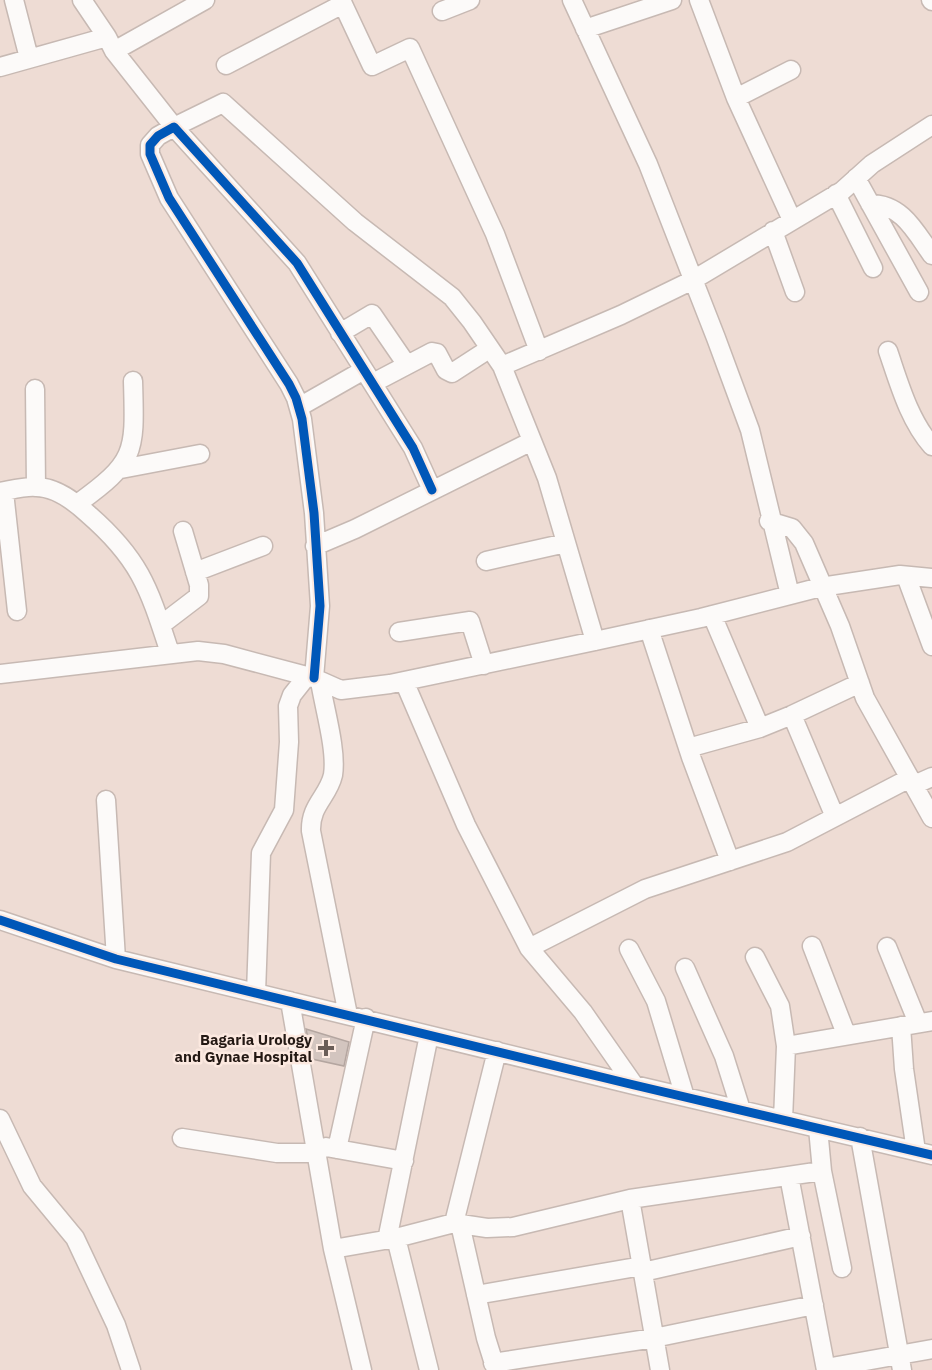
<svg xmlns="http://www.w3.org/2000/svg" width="932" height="1370" font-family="'IBM Plex Sans',sans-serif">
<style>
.building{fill:#d3c5bf;stroke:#b4a6a0;stroke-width:1.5}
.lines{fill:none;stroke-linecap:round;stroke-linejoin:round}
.minor-casing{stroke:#c7b9b3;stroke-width:21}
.minor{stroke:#fcfaf9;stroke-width:18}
.cycleway-casing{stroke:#fce9e0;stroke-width:13}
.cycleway{stroke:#0057b8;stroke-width:9}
.poi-dot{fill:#6a5d57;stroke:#fce9e0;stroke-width:2}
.labels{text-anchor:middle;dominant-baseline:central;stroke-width:5;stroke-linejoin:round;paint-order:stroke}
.poi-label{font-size:15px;font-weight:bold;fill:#231813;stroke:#fce9e0;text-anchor:end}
</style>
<rect width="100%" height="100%" fill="#eedcd4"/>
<path class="building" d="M306 1029 349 1042 344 1066 312 1059Z"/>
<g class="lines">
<defs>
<path id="minor" d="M14 0 29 58
M82 0 107 37
M341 0 372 66 410 48 495 234 539 351
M572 0 648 164 716 338 750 430 790 595
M699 0 736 98 792 220
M931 0 932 1
M442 11 470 0
M585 29 672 0
M114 51 205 0
M226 65 343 4
M0 67 107 37 114 51 174 127 223 103 355 222 452 297 472 322 502 366 547 478 595 641
M736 98 791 70
M856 178 919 292
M836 194 873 268
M870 204C902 204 915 231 932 255
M773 231 795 292
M340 333 372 314 407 365
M888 351C899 383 909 420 932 446
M502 366 621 315 693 280 842 191 872 164 932 125
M373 383 432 352 437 353 446 370 452 373 489 349
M35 389 36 487
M299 407 364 370
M121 469 200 454
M0 492C11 490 25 486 36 487 56 487 74 501 88 514 141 560 149 589 170 653
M4 492 17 611
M77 504C137 461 135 452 133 381
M769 521 792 528 804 543 840 626 865 698 932 818
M315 546 355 529 532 441
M486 561 566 543
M195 572 263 546
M906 576 932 646
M712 615 760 728
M161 625 199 596V585L183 531
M649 629 691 757 730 861
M399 632 470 621 484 665
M0 674 198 651 224 654 314 678 341 690 390 684 595 641 701 618 821 587 900 575 932 578
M314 678 320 606 314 513 302 419 296 398 289 384 169 198 150 154V145L158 136 174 127 297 263 413 448 432 490
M320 681C324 707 337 750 333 775 328 797 310 805 311 831L348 1015
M404 681 466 825 529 948 583 1012 634 1085
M688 748 760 728 792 715
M914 785 932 777
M106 800 116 959
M835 817 792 715 860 683
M0 920 116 959 634 1085 932 1155
M812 946 846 1034
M887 947 918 1023
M529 948 645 889 787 842 910 778
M629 949 656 1001 685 1097
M755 957 780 1006 786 1046 783 1120
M685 968 724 1056 741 1110
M256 993 261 853 284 810 289 742 288 706 292 695 307 676
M290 1001 333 1249 362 1370
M901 1026 904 1069 916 1151
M786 1046 932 1021
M0 1119 32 1186 75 1238 116 1325 131 1370
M818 1128 822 1171 842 1268
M860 1137 902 1370
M182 1138 277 1153H317
M326 1147 404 1161
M337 1149 366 1018
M789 1176 826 1370
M630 1199 660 1370
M454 1223 497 1051
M460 1224 486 1338 496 1370
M396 1238 429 1370
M387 1240 429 1035
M333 1249 396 1238 454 1223 487 1228 513 1227 630 1199 822 1171
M643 1272 801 1236
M476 1295 642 1266
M493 1363 654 1338 814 1305
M826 1368 932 1349"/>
</defs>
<use href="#minor" class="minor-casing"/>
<use href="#minor" class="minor"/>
<defs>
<path id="cycleway" d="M314 678 320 606 314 513 302 419 296 398 289 384 169 198 150 154V145L158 136 174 127 297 263 413 448 432 490
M0 920 116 959 634 1085 932 1155"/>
</defs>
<use href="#cycleway" class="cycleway-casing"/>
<use href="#cycleway" class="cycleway"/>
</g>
<path class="poi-dot" d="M323 1039h6v6h6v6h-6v6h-6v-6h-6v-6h6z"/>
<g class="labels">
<g class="poi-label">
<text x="312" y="1039">Bagaria Urology<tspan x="312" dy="17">and Gynae Hospital</tspan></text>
</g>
</g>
</svg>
